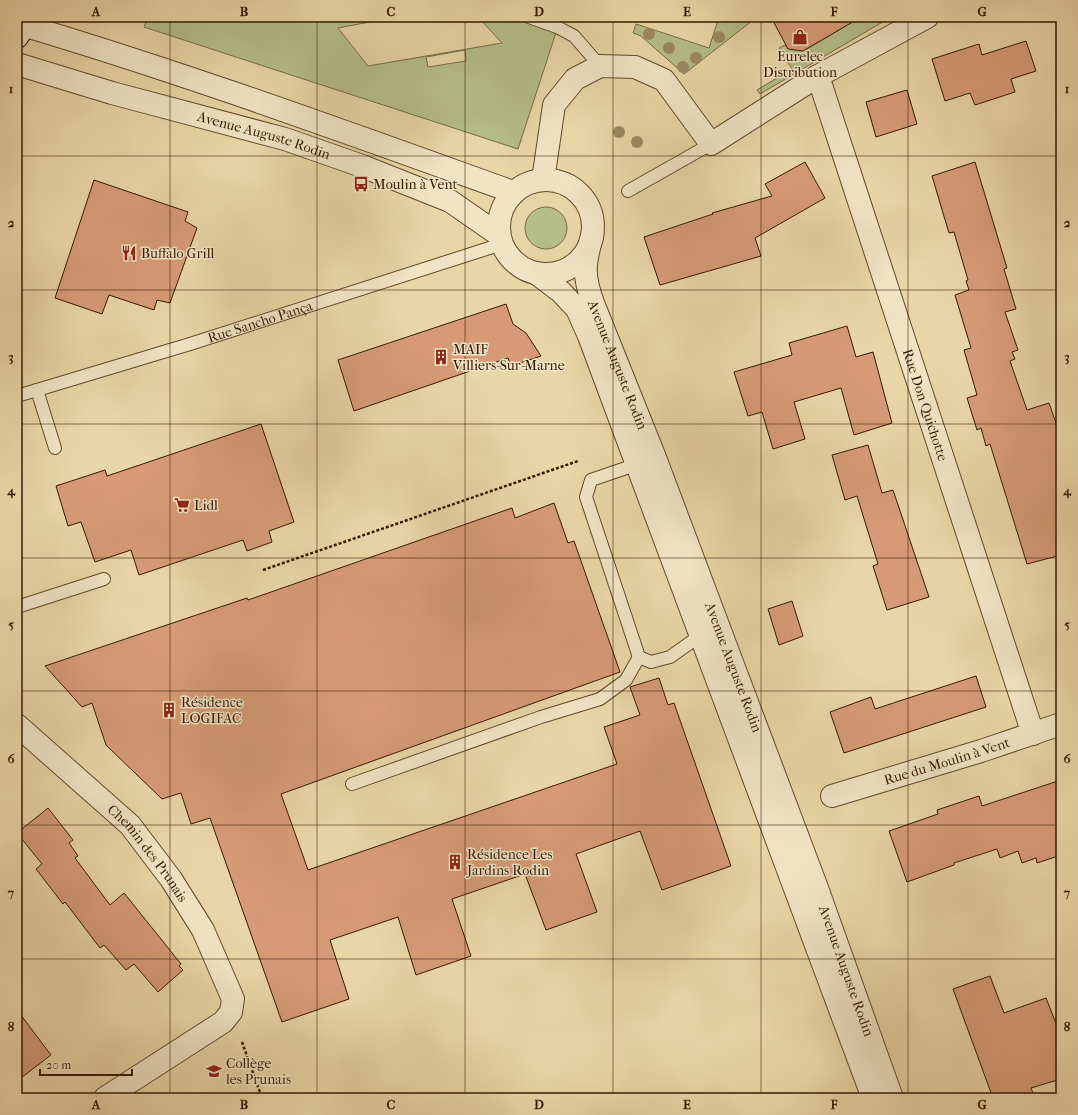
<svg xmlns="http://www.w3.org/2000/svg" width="1078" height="1115" font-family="'IM FELL French Canon',serif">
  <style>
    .green { fill: #b5be88; stroke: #756b46; fill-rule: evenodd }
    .building { fill: #d69b76; stroke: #351803 }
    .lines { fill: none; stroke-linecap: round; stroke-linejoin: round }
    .lane-casing { stroke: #62482c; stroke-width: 14 }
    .street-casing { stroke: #62482c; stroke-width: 24 }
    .secondary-casing { stroke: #351803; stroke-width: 24 }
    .path { stroke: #351803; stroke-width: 2.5; stroke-dasharray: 3 2; stroke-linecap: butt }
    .lane { stroke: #f1e4c5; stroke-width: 12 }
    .street { stroke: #f1e4c5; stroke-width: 22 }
    .secondary { stroke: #f1e4c5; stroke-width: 22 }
    .tree { fill: #9b8962 }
    .grid { fill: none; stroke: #351803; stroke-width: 1; stroke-opacity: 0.55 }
    .labels { text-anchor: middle; stroke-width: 3; stroke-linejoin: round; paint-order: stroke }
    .poi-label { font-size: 14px; fill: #351803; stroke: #f1e4c5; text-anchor: start }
    .street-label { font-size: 14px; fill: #351803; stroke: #f1e4c5 }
    .neatline { fill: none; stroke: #351803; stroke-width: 1.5 }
    .grid-label { font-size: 13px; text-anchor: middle; font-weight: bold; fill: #351803 }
  </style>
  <rect width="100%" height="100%" fill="#e9d6a6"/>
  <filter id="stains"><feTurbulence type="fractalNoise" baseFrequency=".005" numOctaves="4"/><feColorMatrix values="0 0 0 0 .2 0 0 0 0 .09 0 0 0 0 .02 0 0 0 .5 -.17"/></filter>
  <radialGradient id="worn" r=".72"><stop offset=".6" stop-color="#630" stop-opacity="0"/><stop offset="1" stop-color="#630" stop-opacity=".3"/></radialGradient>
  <!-- green -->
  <g class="green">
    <path d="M148,17H396L338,28L368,66L502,43L478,17H561L518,149L144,27ZM465,50L466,61L428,67L426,57Z"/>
    <polygon points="719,17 757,17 684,74 641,36 633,33 636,24 709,48"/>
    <polygon points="861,17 891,17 760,94 757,90 792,69 779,48 785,45 795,50 803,49 805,50"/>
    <circle cx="546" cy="228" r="21"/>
  </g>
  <!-- building -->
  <g class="building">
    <polygon points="771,17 861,17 803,51 788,49"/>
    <polygon points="1026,41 1036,71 1011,79 1015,92 975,105 970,93 945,101 932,59 979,44 982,55"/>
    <polygon points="907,90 917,124 876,137 866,102"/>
    <polygon points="805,162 825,198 755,238 761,256 660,285 644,237 713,214 712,213 772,196 765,184"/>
    <polygon points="975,162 1007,268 1004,269 1016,309 1005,312 1018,350 1012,352 1015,359 1010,361 1027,410 1049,403 1056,423 1061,422 1061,555 1027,564 990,444 986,446 981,428 977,430 967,398 977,395 964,350 971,348 955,295 969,290 966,281 968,280 954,232 949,233 932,176"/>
    <polygon points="94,180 188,212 185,221 197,228 170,303 157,300 154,310 109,295 102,314 55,298"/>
    <polygon points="506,304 513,324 526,333 541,356 511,366 508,358 354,411 338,360"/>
    <polygon points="847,326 856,357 873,352 892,423 854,435 841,388 794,402 805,439 773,449 762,412 748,416 734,372 792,355 789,343"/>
    <polygon points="261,424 294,522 269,531 272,542 247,551 243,540 139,575 131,550 95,562 81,522 68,526 56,486 105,470 107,476"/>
    <polygon points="868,445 882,493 893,490 929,597 887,610 873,566 878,564 857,496 845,500 832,455"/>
    <polygon points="554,503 568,543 574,541 620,672 281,794 308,870 617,764 604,727 640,715 630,687 659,678 668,705 674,703 731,866 662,890 640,831 576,854 597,912 546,930 525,874 452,899 471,956 416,975 398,917 330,940 349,999 282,1022 210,818 191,824 181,793 162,799 106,745 92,703 82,707 45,666 247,598 248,600 512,508 515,518"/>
    <polygon points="792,601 803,636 779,645 768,609"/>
    <polygon points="976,676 986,707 844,753 830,712 871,697 875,709"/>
    <polygon points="1061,780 1061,855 1037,863 1036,858 1022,863 1018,851 1000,858 997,849 954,863 954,865 907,882 889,831 938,814 937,810 979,796 982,806"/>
    <polygon points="48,808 73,840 69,843 78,856 75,858 110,905 124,893 181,964 179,966 183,970 158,992 134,964 126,970 104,945 100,948 65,902 63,904 36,869 42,864 17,833"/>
    <polygon points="990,976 1004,1013 1046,998 1061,1036 1061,1079 1031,1088 1035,1098 993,1098 990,1090 953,989"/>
    <polygon points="17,1010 51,1055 17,1081"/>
  </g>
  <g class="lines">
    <defs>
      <g id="lane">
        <polyline points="529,17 557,27 574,36 600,66"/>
        <polyline points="628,191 711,144"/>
        <polyline points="37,390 55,448"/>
        <path id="s1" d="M17,396L190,344L502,244"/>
        <polyline points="638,464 591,480 586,497 639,657 651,662 670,657 701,635"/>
        <polyline points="17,607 104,579"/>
        <polyline points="352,784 541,717 600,699 626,680 639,657"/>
      </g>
      <g id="street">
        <path d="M26,26C190,75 351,134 513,192"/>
        <path id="s2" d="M17,64L112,93L285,139L362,166L450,201L499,235"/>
        <path id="s3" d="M818,76L1033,734"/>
        <polyline points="543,180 554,105 575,79 600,66 635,67 664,80 711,144 818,76 927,17"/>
        <circle cx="546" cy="227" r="47"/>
        <path id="s4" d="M592,236C584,265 583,275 593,303L654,455L817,888L892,1098"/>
        <polyline points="536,273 561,292 577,309 589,336 873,1098"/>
        <path id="s5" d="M17,725L130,825L171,879L203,930L233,999L231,1012L223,1022L105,1098"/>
        <path id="s6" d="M832,796L981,751L1061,724"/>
      </g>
      <polyline id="secondary" points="17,37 31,17"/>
    </defs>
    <!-- lane casing -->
    <use href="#lane" class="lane-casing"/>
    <!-- street casing -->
    <use href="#street" class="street-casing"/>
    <!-- secondary casing -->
    <use href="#secondary" class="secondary-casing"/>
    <!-- path -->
    <g class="path">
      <polyline points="263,570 578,461"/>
      <polyline points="242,1042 262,1098"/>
    </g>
    <!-- lane -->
    <use href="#lane" class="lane"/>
    <!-- street -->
    <use href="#street" class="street"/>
    <!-- secondary -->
    <use href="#secondary" class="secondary"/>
  </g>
  <!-- trees -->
  <g class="tree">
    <circle cx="649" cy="34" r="6"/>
    <circle cx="719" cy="37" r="6"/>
    <circle cx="669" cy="48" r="6"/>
    <circle cx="696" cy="58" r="6"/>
    <circle cx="683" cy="67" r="6"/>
    <circle cx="619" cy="132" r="6"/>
    <circle cx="637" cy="142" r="6"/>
  </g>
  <!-- grid -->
  <path class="grid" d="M170,17V1098M317,17V1098M465,17V1098M613,17V1098M761,17V1098M908,17V1098M17,156H1061M17,290H1061M17,424H1061M17,558H1061M17,691H1061M17,825H1061M17,959H1061"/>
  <!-- icons -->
  <defs>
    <symbol id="shop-bare" viewBox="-9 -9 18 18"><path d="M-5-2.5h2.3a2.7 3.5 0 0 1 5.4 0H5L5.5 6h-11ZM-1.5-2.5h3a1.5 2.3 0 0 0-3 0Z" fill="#8f2418" stroke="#f1e4c5" stroke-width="2.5" paint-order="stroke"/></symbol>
    <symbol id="bus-bare" viewBox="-9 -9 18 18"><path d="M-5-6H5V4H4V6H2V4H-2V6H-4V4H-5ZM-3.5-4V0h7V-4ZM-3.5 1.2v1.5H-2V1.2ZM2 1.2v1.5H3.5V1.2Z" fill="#8f2418" stroke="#f1e4c5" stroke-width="2.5" paint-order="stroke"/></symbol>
    <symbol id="restaurant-bare" viewBox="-9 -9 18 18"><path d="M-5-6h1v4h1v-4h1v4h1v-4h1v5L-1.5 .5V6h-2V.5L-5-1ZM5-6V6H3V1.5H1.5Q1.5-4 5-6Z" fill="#8f2418" stroke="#f1e4c5" stroke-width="2.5" paint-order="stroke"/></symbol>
    <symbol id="building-bare" viewBox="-9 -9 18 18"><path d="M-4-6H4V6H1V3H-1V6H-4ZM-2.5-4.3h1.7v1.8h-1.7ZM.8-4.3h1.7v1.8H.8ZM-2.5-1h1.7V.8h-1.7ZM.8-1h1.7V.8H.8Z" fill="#8f2418" stroke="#f1e4c5" stroke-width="2.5" paint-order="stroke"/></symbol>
    <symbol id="supermarket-bare" viewBox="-9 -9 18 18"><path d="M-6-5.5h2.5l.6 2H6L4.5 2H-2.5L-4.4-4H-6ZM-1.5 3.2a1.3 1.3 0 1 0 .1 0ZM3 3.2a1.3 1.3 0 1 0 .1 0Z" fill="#8f2418" stroke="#f1e4c5" stroke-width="2.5" paint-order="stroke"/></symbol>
    <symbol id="school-bare" viewBox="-9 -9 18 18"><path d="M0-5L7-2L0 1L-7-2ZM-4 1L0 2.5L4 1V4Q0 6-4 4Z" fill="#8f2418" stroke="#f1e4c5" stroke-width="2.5" paint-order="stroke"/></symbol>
  </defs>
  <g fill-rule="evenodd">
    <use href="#shop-bare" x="789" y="26" width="22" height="22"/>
    <use href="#bus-bare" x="350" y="173" width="22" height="22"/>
    <use href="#restaurant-bare" x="118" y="242" width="22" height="22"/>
    <use href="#building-bare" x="430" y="346" width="22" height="22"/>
    <use href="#supermarket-bare" x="171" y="494" width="22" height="22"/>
    <use href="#building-bare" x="158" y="699" width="22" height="22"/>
    <use href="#building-bare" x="444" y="851" width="22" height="22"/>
    <use href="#school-bare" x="203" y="1060" width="22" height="22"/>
  </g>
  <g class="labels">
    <!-- poi labels -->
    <g class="poi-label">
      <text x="800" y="61" text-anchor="middle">Eurelec<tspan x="800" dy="16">Distribution</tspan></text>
      <text x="373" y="189">Moulin à Vent</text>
      <text x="141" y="258">Buffalo Grill</text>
      <text x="453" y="354">MAIF<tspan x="453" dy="16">Villiers-Sur-Marne</tspan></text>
      <text x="194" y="510">Lidl</text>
      <text x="181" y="707">Résidence<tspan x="181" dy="16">LOGIFAC</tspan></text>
      <text x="467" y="859">Résidence Les<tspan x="467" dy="16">Jardins Rodin</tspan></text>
      <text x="226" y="1068">Collège<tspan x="226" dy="16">les Prunais</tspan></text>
    </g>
    <!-- street labels -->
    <g class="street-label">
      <text dy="5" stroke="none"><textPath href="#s2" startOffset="257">Avenue Auguste Rodin</textPath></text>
      <text dy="5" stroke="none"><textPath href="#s1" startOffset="254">Rue Sancho Pança</textPath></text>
      <text dy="5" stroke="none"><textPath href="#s4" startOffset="135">Avenue Auguste Rodin</textPath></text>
      <text dy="5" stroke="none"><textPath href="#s3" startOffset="346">Rue Don Quichotte</textPath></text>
      <text dy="5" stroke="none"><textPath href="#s4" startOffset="459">Avenue Auguste Rodin</textPath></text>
      <text dy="5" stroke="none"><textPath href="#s6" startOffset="120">Rue du Moulin à Vent</textPath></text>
      <text dy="5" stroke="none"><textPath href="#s5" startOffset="184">Chemin des Prunais</textPath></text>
      <text dy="5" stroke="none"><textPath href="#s4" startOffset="783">Avenue Auguste Rodin</textPath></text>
    </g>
  </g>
  <!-- margin -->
  <rect width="1078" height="1115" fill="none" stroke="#e9d6a6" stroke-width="44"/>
  <!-- scale -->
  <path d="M40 1069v6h92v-6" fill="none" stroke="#351803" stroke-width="2"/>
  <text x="46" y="1069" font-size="12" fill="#351803" stroke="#f1e4c5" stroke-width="3" paint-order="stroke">20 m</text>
  <rect x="22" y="22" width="1034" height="1071" class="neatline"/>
  <g class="grid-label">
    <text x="96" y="16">A</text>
    <text x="244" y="16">B</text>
    <text x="391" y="16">C</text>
    <text x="539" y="16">D</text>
    <text x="687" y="16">E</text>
    <text x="834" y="16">F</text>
    <text x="982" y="16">G</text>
    <text x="11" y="93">1</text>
    <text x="1067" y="93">1</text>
    <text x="11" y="227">2</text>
    <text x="1067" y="227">2</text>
    <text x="11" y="361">3</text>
    <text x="1067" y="361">3</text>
    <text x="11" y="495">4</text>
    <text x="1067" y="495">4</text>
    <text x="11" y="629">5</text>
    <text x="1067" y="629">5</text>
    <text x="11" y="763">6</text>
    <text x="1067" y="763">6</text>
    <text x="11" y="897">7</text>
    <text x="1067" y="897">7</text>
    <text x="11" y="1031">8</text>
    <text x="1067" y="1031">8</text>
    <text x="96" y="1109">A</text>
    <text x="244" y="1109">B</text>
    <text x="391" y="1109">C</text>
    <text x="539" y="1109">D</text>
    <text x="687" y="1109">E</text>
    <text x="834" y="1109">F</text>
    <text x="982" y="1109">G</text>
  </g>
  <rect width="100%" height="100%" filter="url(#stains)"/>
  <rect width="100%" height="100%" fill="url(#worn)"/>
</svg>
